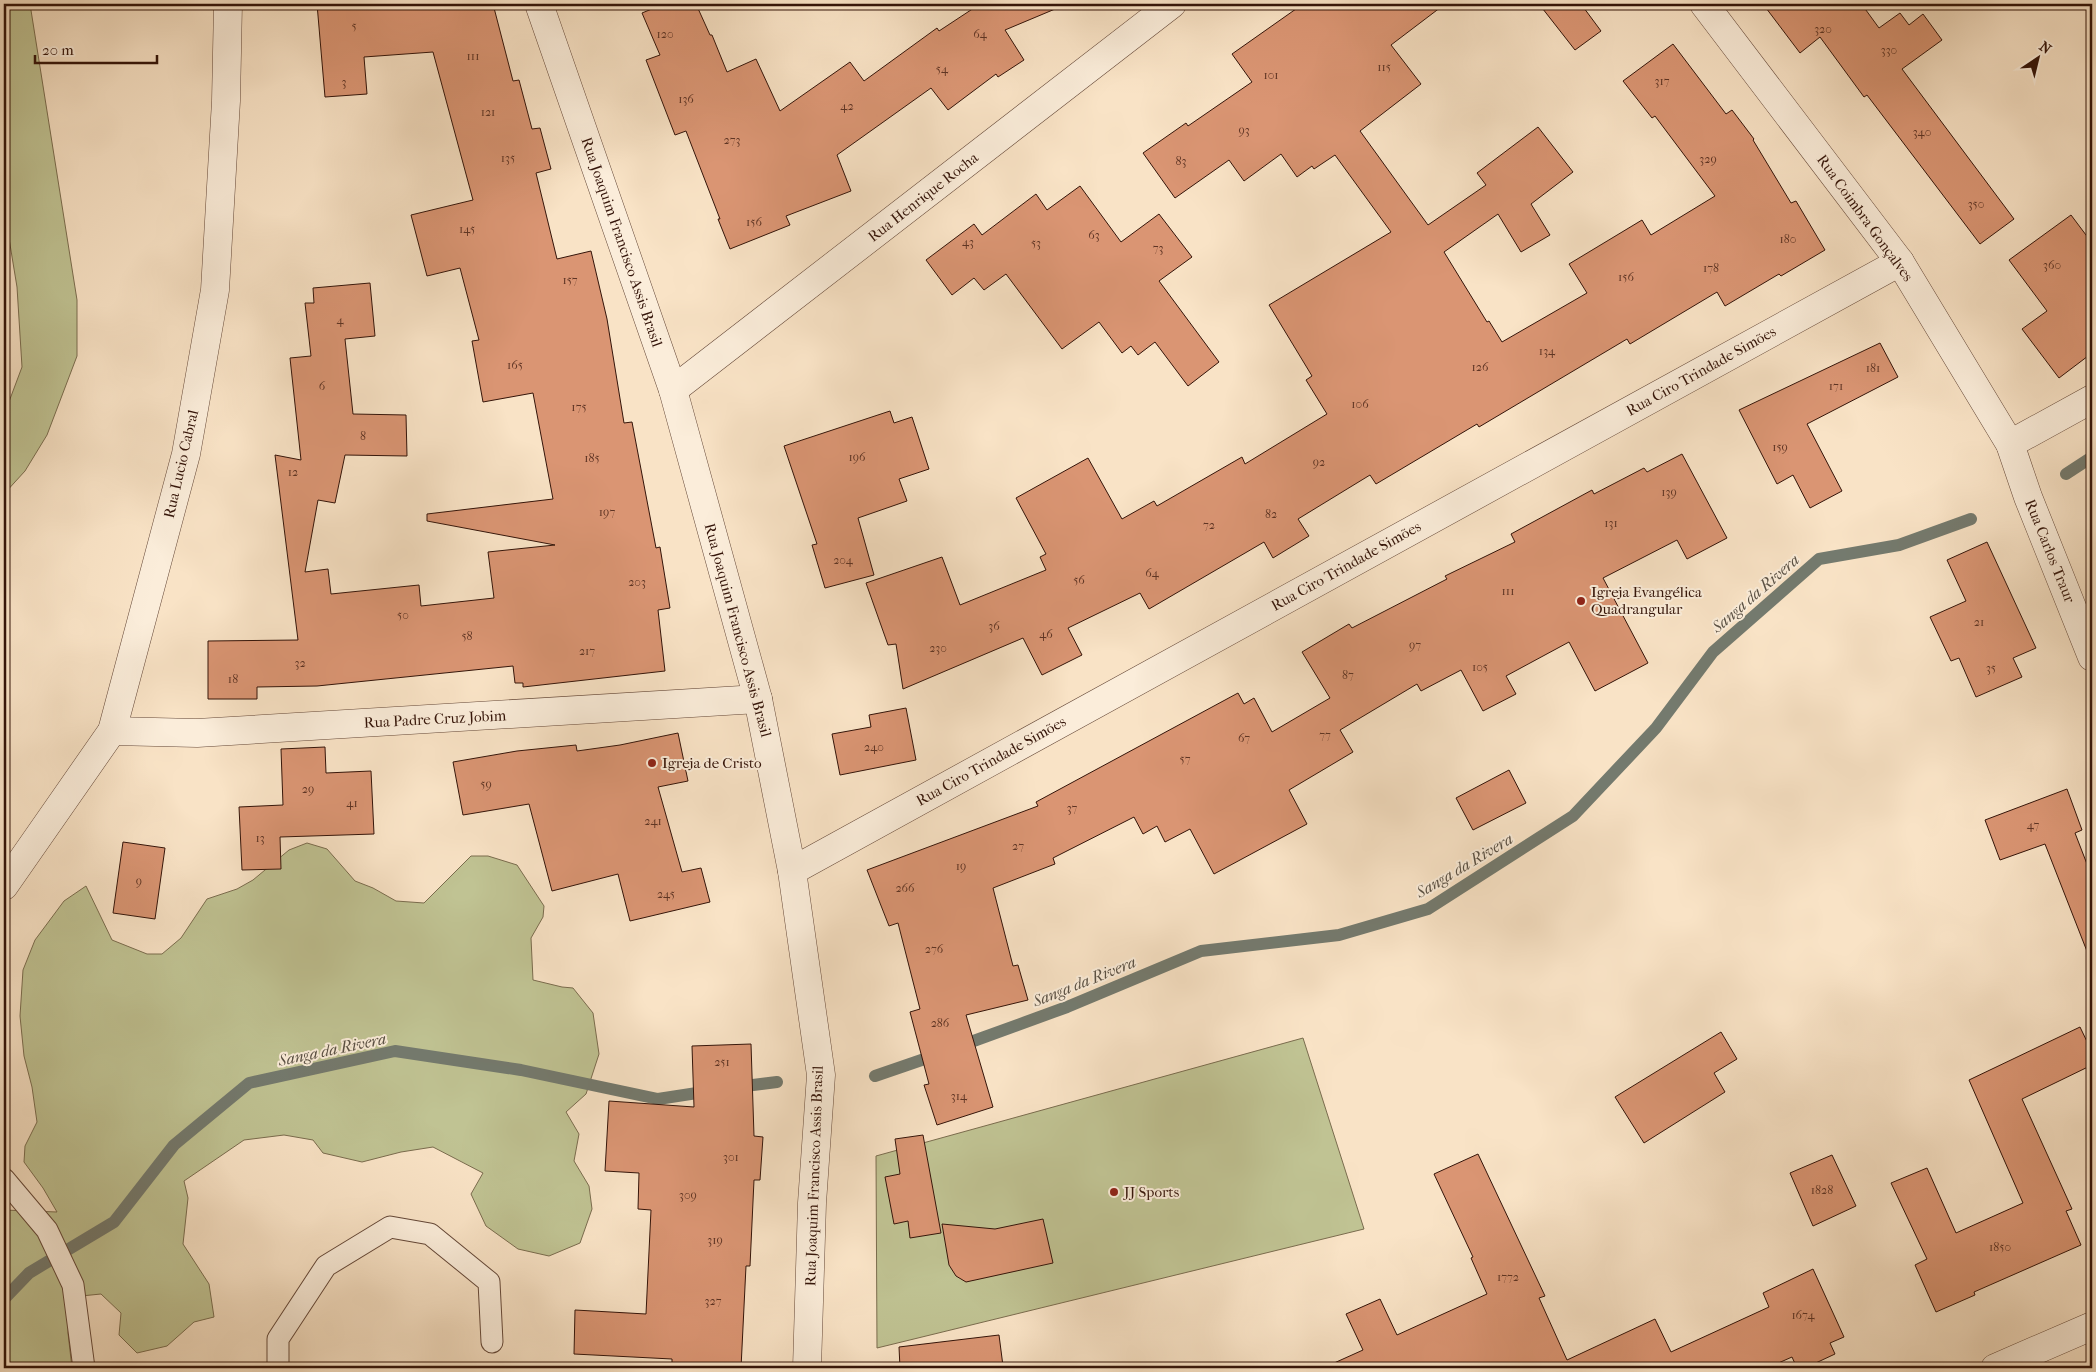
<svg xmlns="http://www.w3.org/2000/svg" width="2096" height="1372" font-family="'IM FELL French Canon',serif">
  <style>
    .green { fill: #c0c393; stroke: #7a6c4e }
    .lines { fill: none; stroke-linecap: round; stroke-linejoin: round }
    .stream { stroke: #747a6e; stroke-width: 12 }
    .building { fill: #da9573; stroke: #341409 }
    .service-casing { stroke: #654838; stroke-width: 23 }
    .minor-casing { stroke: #654838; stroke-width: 29 }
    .tertiary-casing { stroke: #654838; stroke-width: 29 }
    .service { stroke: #fbedda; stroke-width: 21 }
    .minor { stroke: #fbedda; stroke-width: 28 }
    .tertiary { stroke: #fbedda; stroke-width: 28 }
    .poi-dot { fill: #8f2418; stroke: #fbedda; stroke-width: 2 }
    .labels { text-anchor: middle; stroke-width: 4; stroke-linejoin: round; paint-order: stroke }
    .number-label { font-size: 12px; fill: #5e3424 }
    .street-label { font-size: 15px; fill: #341409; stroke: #fbedda }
    .poi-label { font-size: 15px; fill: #341409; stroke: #fbedda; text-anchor: start }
    .water-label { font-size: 16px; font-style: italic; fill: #595044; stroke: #fbedda }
  </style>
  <rect width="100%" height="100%" fill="#f9e3c6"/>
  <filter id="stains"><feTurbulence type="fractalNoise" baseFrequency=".004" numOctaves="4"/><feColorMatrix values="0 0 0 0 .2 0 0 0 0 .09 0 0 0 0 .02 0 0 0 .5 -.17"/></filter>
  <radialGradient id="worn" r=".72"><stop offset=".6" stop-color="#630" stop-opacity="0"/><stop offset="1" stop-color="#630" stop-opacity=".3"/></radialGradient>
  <!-- green -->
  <g class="green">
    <polygon points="4,4 30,4 77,300 77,356 47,435 25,471 4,494 4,415 22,367 17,287 4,208"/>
    <polygon points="307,843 327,849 355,881 373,888 396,901 424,903 471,856 488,856 517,865 544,906 543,917 531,938 533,980 562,987 573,988 593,1013 599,1054 586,1094 566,1112 579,1134 574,1161 589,1186 592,1209 580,1243 549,1256 518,1249 486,1226 471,1194 483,1173 433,1147 401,1152 362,1162 323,1153 313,1140 284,1135 244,1140 184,1181 188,1198 183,1244 209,1284 214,1317 194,1322 167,1346 137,1353 119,1335 121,1313 101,1294 71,1297 68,1333 72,1368 4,1368 4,1210 57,1212 43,1188 24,1162 25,1146 37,1122 32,1087 24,1056 20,1016 23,970 35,940 64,901 86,886 112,940 147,954 162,954 181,938 207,899 237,889 253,880 289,850"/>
    <polygon points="1303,1038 1364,1229 877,1348 876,1156"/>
  </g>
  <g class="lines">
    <!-- stream -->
    <g class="stream">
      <polyline points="2066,474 2092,457"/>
      <polyline points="957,1047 1067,1007 1201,951 1339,935 1428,909 1573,816 1656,728 1713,652 1819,559 1899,545 1971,519"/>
      <polyline points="875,1076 939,1054"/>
      <polyline points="737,1087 777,1082"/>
      <polyline points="4,1299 29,1273 114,1222 174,1145 249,1083 395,1051 521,1070 658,1099 710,1091"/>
    </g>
  </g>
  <!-- building -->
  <g class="building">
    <polygon points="317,4 493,4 513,81 519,80 532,129 540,128 551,169 536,173 557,259 591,251 607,319 624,423 632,422 656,548 660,547 670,608 658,610 665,671 523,687 523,683 515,683 513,666 317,686 257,687 257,699 208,699 208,641 298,640 275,455 301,460 290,358 311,356 305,303 314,303 313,288 370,283 375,336 345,339 353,414 406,415 407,456 345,455 335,503 318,500 305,572 328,569 331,594 419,585 421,606 494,598 488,552 555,545 427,521 427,514 553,499 533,393 483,402 472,341 479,340 460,268 427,276 411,215 473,200 433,52 364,57 367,94 325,97"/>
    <polygon points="664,4 696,4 710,35 712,35 727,72 756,59 780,111 850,62 864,81 937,28 939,31 980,4 1067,4 1005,30 1024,60 998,77 996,74 948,110 931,88 837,155 851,191 786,216 790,225 730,249 718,219 720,219 686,131 675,135 646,60 660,55 642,13"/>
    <polygon points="1303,4 1445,4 1391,45 1421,84 1360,131 1428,225 1486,185 1477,173 1538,127 1573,172 1531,204 1550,235 1521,252 1498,214 1444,252 1487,322 1489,321 1502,342 1587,293 1569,264 1642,220 1651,235 1715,196 1655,116 1652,118 1623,81 1673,44 1726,114 1732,110 1754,139 1753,140 1791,203 1796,201 1825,250 1781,276 1779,274 1725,306 1717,292 1630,344 1627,339 1479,427 1477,424 1376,484 1370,475 1298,519 1309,536 1273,558 1264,542 1149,609 1140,593 1068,628 1082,655 1042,675 1023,638 903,689 896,644 888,645 866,583 942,557 960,605 1046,570 1040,557 1046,554 1016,498 1088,458 1122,519 1154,501 1157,506 1242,457 1245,464 1327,414 1306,380 1312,376 1269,305 1391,232 1335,155 1314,169 1312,166 1297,177 1281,154 1244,181 1229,160 1175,198 1143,153 1186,123 1188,126 1252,82 1232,54"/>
    <polygon points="1539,4 1581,4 1601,31 1575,50"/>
    <polygon points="1763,4 1865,4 1863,6 1879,28 1900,13 1909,25 1923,14 1942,40 1902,69 2014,219 1980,244 1867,95 1864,97 1820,37 1800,53"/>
    <polygon points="1080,186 1121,242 1159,214 1192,257 1159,281 1219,362 1188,386 1155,342 1138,355 1131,346 1122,353 1099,322 1062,349 1006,274 984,290 974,278 952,295 926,260 974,224 982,235 1036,194 1047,210"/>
    <polygon points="2071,215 2092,243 2092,353 2059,378 2022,329 2047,311 2009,260"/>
    <polygon points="1880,343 1898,377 1807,424 1842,491 1810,508 1793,475 1777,484 1739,410"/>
    <polygon points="890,411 894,423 912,417 929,469 899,479 907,501 858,518 874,575 825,588 812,545 817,544 784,446"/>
    <polygon points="1682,454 1727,538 1687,559 1677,540 1603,578 1648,663 1595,691 1569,642 1506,676 1516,694 1483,711 1461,670 1421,691 1417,684 1340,730 1353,752 1289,790 1307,824 1214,874 1190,829 1165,842 1157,826 1143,834 1134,817 1053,858 1055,864 993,888 1013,966 1018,965 1028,1000 966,1015 993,1107 937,1125 924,1085 929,1084 910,1012 920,1009 898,923 889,926 867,870 1038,806 1036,802 1238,693 1244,704 1254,698 1272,732 1330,698 1302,652 1349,624 1352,628 1447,579 1445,576 1515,542 1511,534 1592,490 1594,494 1644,468 1647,472"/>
    <polygon points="1987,542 2036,648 2013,658 2022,677 1976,697 1959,658 1951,661 1930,617 1966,601 1947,560"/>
    <polygon points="906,708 916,760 840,775 832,734 871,727 869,715"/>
    <polygon points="678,733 688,781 658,787 682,872 701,868 710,902 630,921 618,874 552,891 529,804 463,815 453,762 517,751 576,745 577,751 620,745"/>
    <polygon points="325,747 326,773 371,771 374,834 280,837 281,869 242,870 239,807 283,805 281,749"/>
    <polygon points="1509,770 1526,803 1473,830 1456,798"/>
    <polygon points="2067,789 2082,830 2075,833 2092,877 2092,959 2090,959 2045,844 2000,860 1985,820"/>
    <polygon points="123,842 165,848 155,919 113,913"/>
    <polygon points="2080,1027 2092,1052 2092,1065 2022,1099 2072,1209 2066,1211 2081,1245 1974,1292 1975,1295 1936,1312 1915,1265 1927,1259 1891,1183 1927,1168 1956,1233 2023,1203 1969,1080"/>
    <polygon points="1721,1032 1737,1059 1714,1073 1725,1092 1644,1143 1615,1097"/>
    <polygon points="751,1044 754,1136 763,1137 760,1180 754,1180 750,1266 746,1266 741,1368 672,1368 672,1359 574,1354 575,1310 646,1314 651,1210 638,1209 639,1173 605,1171 609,1101 694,1107 692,1046"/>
    <polygon points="923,1135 941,1233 910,1238 908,1221 894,1224 885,1177 900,1174 895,1139"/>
    <polygon points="1478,1154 1545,1296 1539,1298 1567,1360 1655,1319 1671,1352 1769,1307 1763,1293 1813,1269 1844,1337 1830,1343 1835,1354 1805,1368 1797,1368 1792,1357 1767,1368 1323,1368 1363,1350 1346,1314 1380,1299 1397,1335 1487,1294 1471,1258 1473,1257 1434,1174"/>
    <polygon points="1832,1155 1856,1206 1813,1226 1790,1173"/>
    <polygon points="1043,1219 1053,1263 966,1282 956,1276 949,1265 942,1224 995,1229"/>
    <polygon points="999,1335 1003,1366 977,1368 900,1368 899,1347"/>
  </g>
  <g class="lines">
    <defs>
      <g id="service">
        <polyline points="4,1179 47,1230 73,1285 84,1368"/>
        <polyline points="278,1368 278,1339 326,1266 390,1227 430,1234 489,1282 492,1342"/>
      </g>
      <g id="minor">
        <polyline points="1704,4 1900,262 2010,444 2028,497 2092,657"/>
        <polyline points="2010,444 2092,399"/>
        <polyline points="112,731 197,733 758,699"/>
        <polyline points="792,871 1900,262"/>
        <polyline points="1995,1368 2092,1326"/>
      </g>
      <g id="tertiary">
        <polyline points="539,4 673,390 758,699 792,871 821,1075 812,1203 807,1368"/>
        <polyline points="673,390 1172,4"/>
        <polyline points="4,886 112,731 186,454 215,290 226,101 228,4"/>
      </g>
    </defs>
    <!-- service casing -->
    <use href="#service" class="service-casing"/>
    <!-- minor casing -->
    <use href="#minor" class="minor-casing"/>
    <!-- tertiary casing -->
    <use href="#tertiary" class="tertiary-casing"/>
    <!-- service -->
    <use href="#service" class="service"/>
    <!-- minor -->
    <use href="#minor" class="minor"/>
    <!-- tertiary -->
    <use href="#tertiary" class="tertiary"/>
  </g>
  <!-- markers -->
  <g class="poi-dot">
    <circle cx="1581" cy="601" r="5"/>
    <circle cx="652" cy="763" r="5"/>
    <circle cx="1114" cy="1192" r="5"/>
  </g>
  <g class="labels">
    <!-- number labels -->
    <g class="number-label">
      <text x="354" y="30">5</text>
      <text x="1823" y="33">320</text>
      <text x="665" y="38">120</text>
      <text x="980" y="38">64</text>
      <text x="1889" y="54">330</text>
      <text x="473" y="60">111</text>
      <text x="1384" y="71">115</text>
      <text x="942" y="73">54</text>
      <text x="1271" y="79">101</text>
      <text x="1662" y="85">317</text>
      <text x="344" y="86">3</text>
      <text x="686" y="103">136</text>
      <text x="847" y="110">42</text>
      <text x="488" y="116">121</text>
      <text x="1244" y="134">93</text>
      <text x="1922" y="136">340</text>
      <text x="732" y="144">273</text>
      <text x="508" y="162">135</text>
      <text x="1708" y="163">329</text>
      <text x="1181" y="165">83</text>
      <text x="1976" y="208">350</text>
      <text x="754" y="226">156</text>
      <text x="467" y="233">145</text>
      <text x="1094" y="239">63</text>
      <text x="1788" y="243">180</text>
      <text x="968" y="246">43</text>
      <text x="1036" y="247">53</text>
      <text x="1158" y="252">73</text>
      <text x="2052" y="269">360</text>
      <text x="1711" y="272">178</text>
      <text x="1626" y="281">156</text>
      <text x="570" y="284">157</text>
      <text x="340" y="324">4</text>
      <text x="1547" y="355">134</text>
      <text x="515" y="369">165</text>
      <text x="1480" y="371">126</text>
      <text x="1873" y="372">181</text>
      <text x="322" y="390">6</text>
      <text x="1836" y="390">171</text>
      <text x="1360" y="408">106</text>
      <text x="579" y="411">175</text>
      <text x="363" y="440">8</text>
      <text x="1780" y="451">159</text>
      <text x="857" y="461">196</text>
      <text x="592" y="462">185</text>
      <text x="1319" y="466">92</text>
      <text x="293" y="476">12</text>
      <text x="1669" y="496">139</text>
      <text x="607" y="516">197</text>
      <text x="1271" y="518">82</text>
      <text x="1611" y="527">131</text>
      <text x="1209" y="529">72</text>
      <text x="843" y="564">204</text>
      <text x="1152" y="577">64</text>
      <text x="1079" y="584">56</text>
      <text x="637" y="586">203</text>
      <text x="1508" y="595">111</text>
      <text x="403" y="619">50</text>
      <text x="1979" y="626">21</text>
      <text x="994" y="630">36</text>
      <text x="1046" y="638">46</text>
      <text x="467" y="640">58</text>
      <text x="1415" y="649">97</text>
      <text x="938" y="652">230</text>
      <text x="587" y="655">217</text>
      <text x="300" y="667">32</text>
      <text x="1480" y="671">105</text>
      <text x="1991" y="672">35</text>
      <text x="1348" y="679">87</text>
      <text x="233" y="683">18</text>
      <text x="1325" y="739">77</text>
      <text x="1244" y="742">67</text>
      <text x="874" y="751">240</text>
      <text x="1185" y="763">57</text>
      <text x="486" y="788">59</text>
      <text x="308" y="793">29</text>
      <text x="352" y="807">41</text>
      <text x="1072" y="812">37</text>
      <text x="653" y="825">241</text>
      <text x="2033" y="829">47</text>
      <text x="260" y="842">13</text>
      <text x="1018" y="850">27</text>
      <text x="961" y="870">19</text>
      <text x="139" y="885">9</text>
      <text x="905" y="892">266</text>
      <text x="666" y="898">245</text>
      <text x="934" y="953">276</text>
      <text x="940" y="1027">286</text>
      <text x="722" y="1066">251</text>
      <text x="959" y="1100">314</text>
      <text x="731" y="1161">301</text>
      <text x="1822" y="1194">1828</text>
      <text x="688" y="1199">309</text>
      <text x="715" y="1244">319</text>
      <text x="2000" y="1251">1850</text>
      <text x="1508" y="1281">1772</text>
      <text x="713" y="1305">327</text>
      <text x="1803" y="1319">1674</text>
    </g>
    <!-- street labels -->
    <g class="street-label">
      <text transform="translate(923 197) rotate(-38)" y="5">Rua Henrique Rocha</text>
      <text transform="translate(1865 218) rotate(54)" y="5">Rua Coimbra Gonçalves</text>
      <text transform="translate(622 242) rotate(71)" y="5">Rua Joaquim Francisco Assis Brasil</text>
      <text transform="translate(1701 371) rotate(-29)" y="5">Rua Ciro Trindade Simões</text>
      <text transform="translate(181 464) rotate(-77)" y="5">Rua Lucio Cabral</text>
      <text transform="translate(2050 551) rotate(68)" y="5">Rua Carlos Traur</text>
      <text transform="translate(1346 566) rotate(-29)" y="5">Rua Ciro Trindade Simões</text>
      <text transform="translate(738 630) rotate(75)" y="5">Rua Joaquim Francisco Assis Brasil</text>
      <text transform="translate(435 719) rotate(-3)" y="5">Rua Padre Cruz Jobim</text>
      <text transform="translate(991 761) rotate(-29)" y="5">Rua Ciro Trindade Simões</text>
      <text transform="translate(814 1176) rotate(-88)" y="5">Rua Joaquim Francisco Assis Brasil</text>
    </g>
    <!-- poi labels -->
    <g class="poi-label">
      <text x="1591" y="597">Igreja Evangélica<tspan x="1591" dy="17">Quadrangular</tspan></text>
      <text x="662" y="768">Igreja de Cristo</text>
      <text x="1124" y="1197">JJ Sports</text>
    </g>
    <!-- water labels -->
    <g class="water-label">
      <text transform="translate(1755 593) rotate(-41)" y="6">Sanga da Rivera</text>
      <text transform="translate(1464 865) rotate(-31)" y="6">Sanga da Rivera</text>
      <text transform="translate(1084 981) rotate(-22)" y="6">Sanga da Rivera</text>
      <text transform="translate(332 1049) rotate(-12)" y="6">Sanga da Rivera</text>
    </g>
  </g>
  <!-- margin -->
  <rect width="2096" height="1372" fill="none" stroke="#f9e3c6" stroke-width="20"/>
  <rect x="5" y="5" width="2086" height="1362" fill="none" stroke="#341409" stroke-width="2.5"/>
  <rect x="10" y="10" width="2076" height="1352" fill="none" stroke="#341409"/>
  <!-- north arrow -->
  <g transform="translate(2038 58) rotate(35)" stroke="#fbedda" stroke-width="4" paint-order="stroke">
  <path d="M0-4L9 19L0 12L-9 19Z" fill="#341409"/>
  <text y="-8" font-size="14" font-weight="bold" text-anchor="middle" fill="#341409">N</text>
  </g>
  <!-- scale -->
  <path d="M35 55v8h122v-8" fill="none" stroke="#341409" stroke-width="2.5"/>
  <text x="42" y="55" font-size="15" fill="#341409" stroke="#fbedda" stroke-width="4" paint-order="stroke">20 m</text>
  <rect width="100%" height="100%" filter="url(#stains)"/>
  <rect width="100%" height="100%" fill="url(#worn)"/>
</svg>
